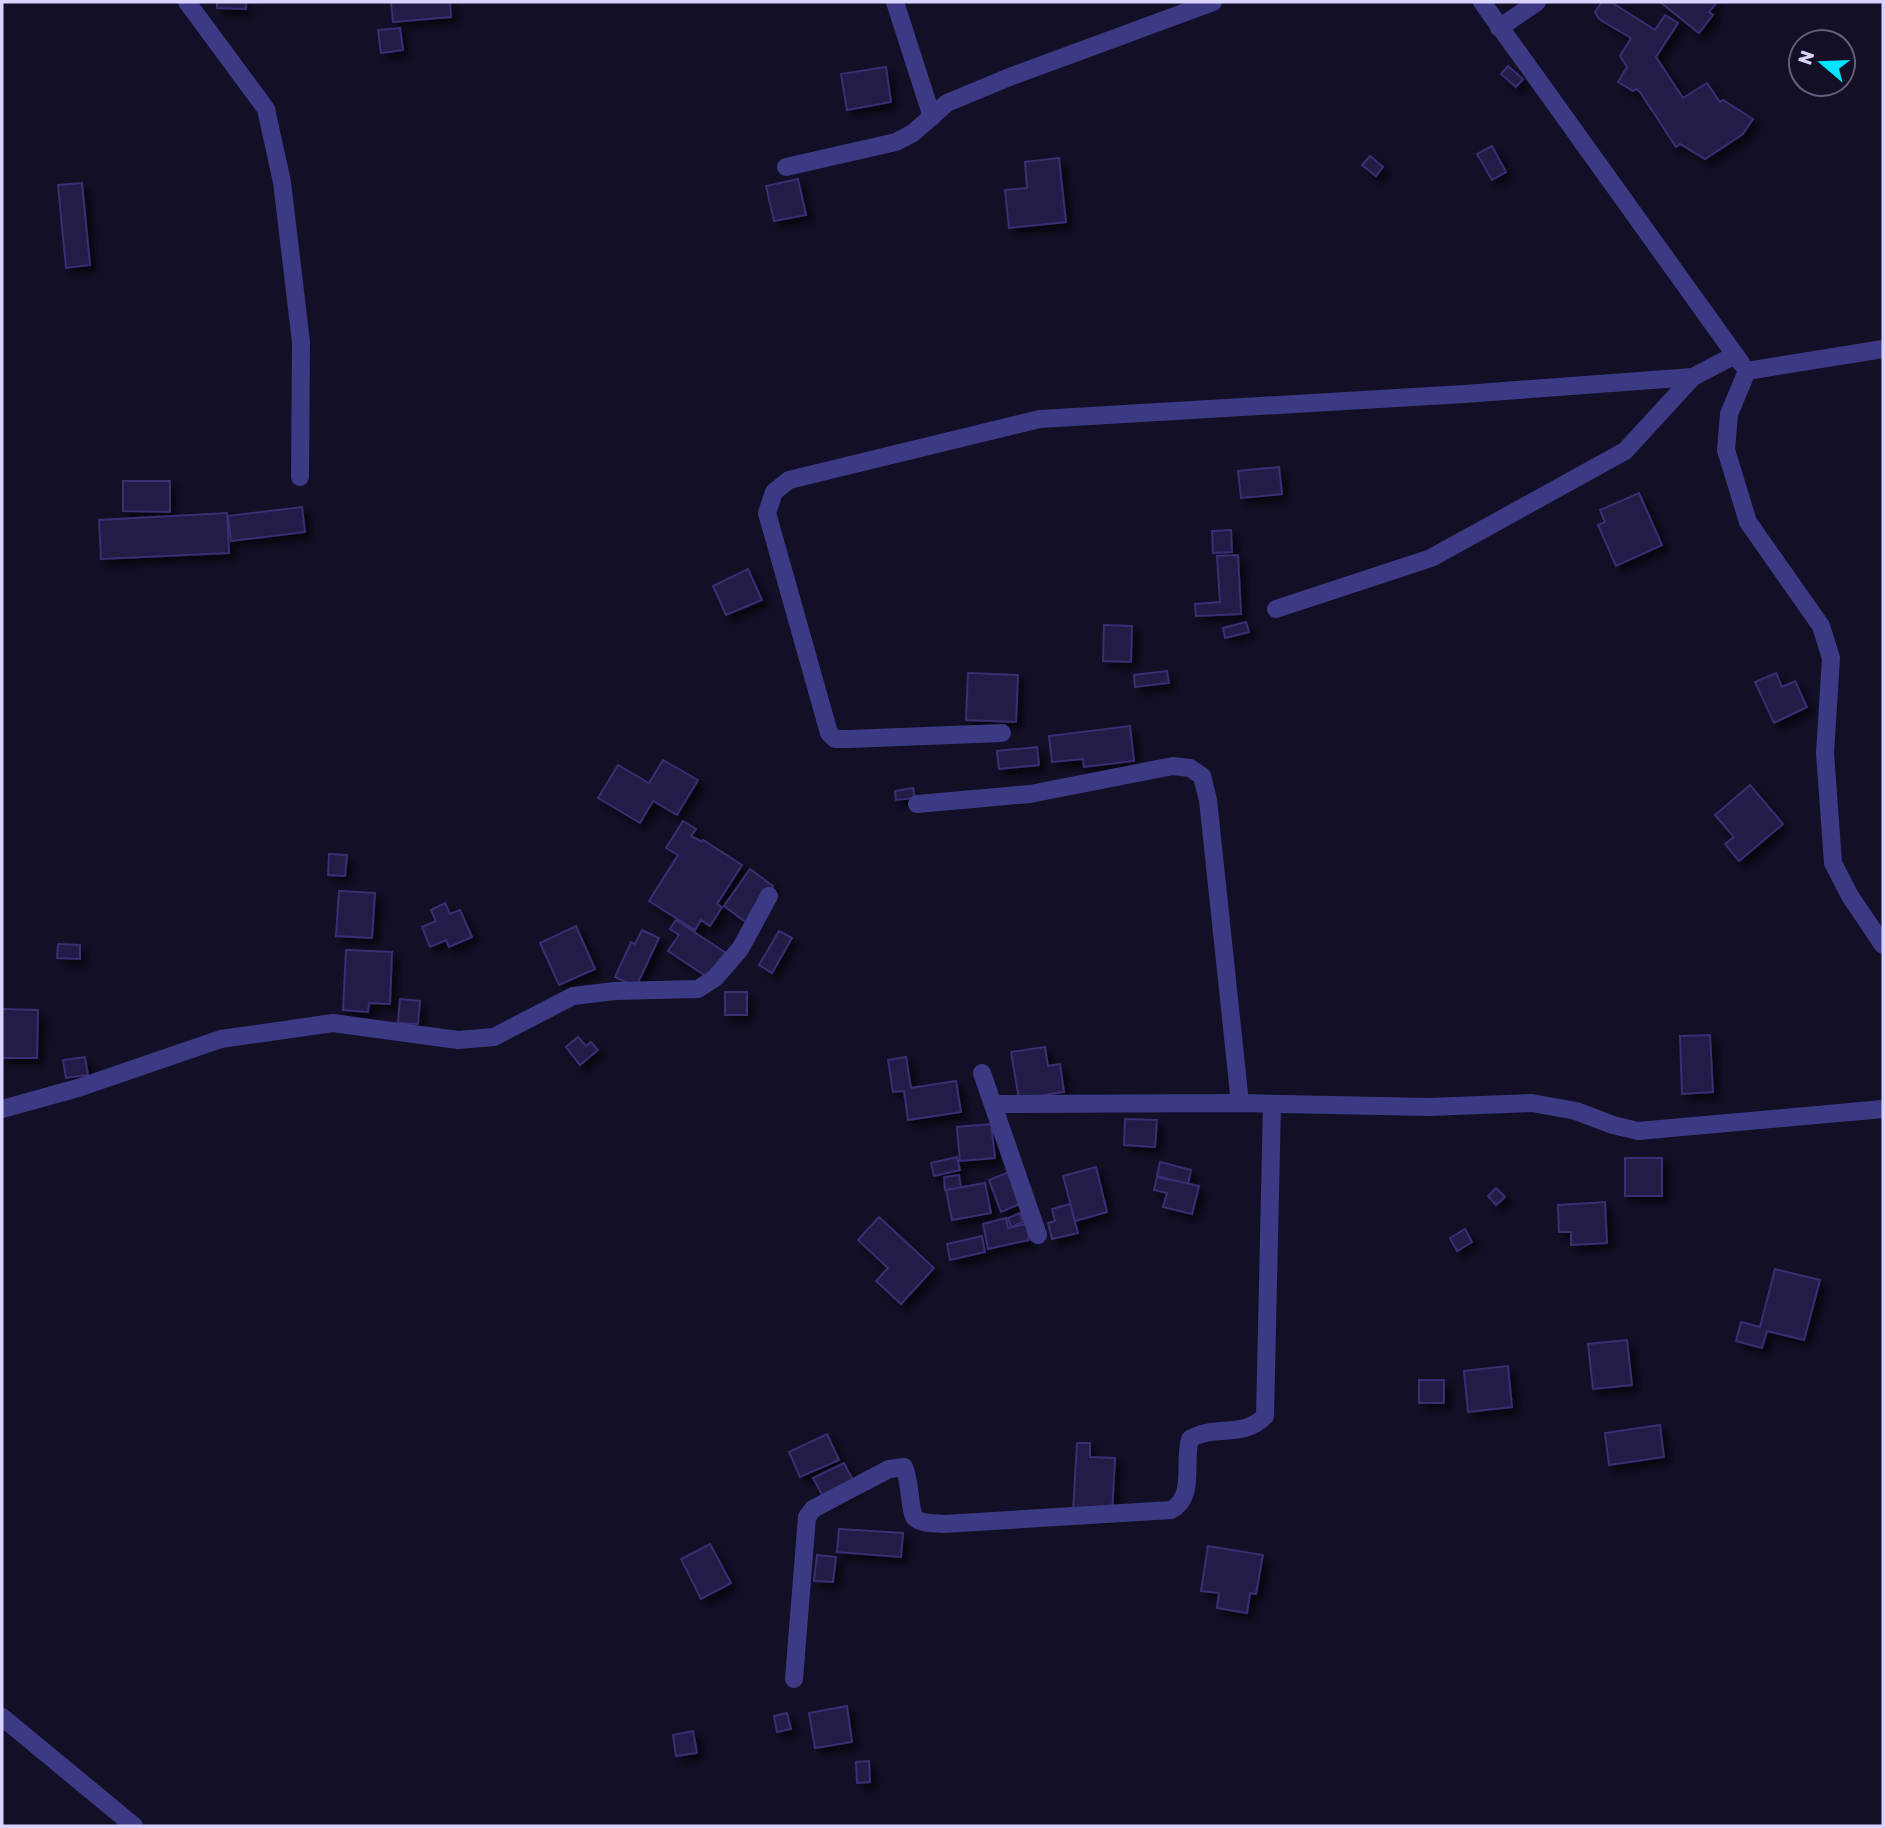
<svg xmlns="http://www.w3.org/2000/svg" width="1885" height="1828" font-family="Rubik,sans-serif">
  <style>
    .building { fill: #241b47; stroke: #3b2d73; stroke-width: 2; filter: url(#shadow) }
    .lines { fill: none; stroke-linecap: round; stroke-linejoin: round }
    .minor { stroke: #3d3a85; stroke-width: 18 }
  </style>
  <defs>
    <filter id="shadow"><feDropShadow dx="6" dy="6" stdDeviation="3.5" flood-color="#0009"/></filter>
  </defs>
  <rect width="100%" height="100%" fill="#130f26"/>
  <!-- building -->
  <g class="building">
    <polygon points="217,2 246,2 246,9 217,8"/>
    <polygon points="391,2 450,2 451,17 393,22"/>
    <polygon points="1602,2 1611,2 1655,30 1665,15 1678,23 1656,57 1683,98 1707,83 1720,102 1723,100 1753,119 1743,134 1705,159 1680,144 1676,147 1640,92 1636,89 1633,91 1618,82 1627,67 1620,56 1631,38 1599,19 1595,12"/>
    <polygon points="1660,2 1717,2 1709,12 1713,15 1699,33"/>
    <polygon points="400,28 403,50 381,53 378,30"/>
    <polygon points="1508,66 1523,79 1516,87 1501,74"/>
    <polygon points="886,67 891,102 847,110 841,74"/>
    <polygon points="1492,146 1506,172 1492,180 1477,154"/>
    <polygon points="1370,156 1383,167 1376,176 1362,165"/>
    <polygon points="1059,158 1066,222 1009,228 1005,190 1027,188 1025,162"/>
    <polygon points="798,179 806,215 774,221 766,186"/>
    <polygon points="82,183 90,265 66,268 58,185"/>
    <polygon points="1279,467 1282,494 1241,498 1238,471"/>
    <polygon points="123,481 170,481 170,512 123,511"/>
    <polygon points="1639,493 1662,545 1616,566 1598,525 1605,522 1600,510"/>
    <polygon points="302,507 305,532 231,541 228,516"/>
    <polygon points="227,513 229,553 101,559 99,520"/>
    <polygon points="1231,530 1232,552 1213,553 1212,531"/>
    <polygon points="1238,555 1241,614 1196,616 1195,604 1220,602 1217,556"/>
    <polygon points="748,569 762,600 726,615 713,586"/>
    <polygon points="1246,622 1249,632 1225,638 1223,628"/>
    <polygon points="1104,625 1132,626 1131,662 1103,661"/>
    <polygon points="1167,671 1169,683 1135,687 1134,675"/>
    <polygon points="968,673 1018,675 1016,722 966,720"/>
    <polygon points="1776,673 1782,687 1795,681 1807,707 1774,723 1755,682"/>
    <polygon points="1130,726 1134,761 1084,767 1083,759 1052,762 1049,736"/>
    <polygon points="1037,747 1039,765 999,769 997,751"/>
    <polygon points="663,760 698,780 677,815 653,801 640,823 598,798 618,765 649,783"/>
    <polygon points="1750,785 1783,824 1739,861 1725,844 1734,837 1715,815"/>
    <polygon points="913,788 915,798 896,800 895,791"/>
    <polygon points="683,821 696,829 691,836 702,842 703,840 742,865 717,904 722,907 710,926 701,920 695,930 649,901 678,855 666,848"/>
    <polygon points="329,854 347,855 345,876 328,875"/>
    <polygon points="750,869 773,886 747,923 724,906"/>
    <polygon points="339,891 375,893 372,938 336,936"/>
    <polygon points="445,903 450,914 460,910 472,937 449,947 446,940 430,947 422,927 436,921 431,910"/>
    <polygon points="676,920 726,953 709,978 668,951 679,935 670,929"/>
    <polygon points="576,926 595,969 559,985 540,943"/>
    <polygon points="642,930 659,938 636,987 615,977 631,942 635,944"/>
    <polygon points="779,931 792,938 772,973 759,965"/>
    <polygon points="58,944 80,945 80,959 57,958"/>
    <polygon points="346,950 392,952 390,1004 369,1003 368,1012 343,1010"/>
    <rect x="725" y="992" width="22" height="23"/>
    <polygon points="400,999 420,1001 418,1024 398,1023"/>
    <polygon points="2,1009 38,1010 37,1058 2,1058"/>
    <polygon points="1710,1035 1713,1092 1682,1094 1680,1036"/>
    <polygon points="578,1037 586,1046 591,1042 598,1050 580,1065 566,1047"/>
    <polygon points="1045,1047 1048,1066 1060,1064 1064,1092 1019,1099 1011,1052"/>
    <polygon points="85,1057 88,1075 66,1078 63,1060"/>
    <polygon points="906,1057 911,1088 956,1081 961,1112 908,1120 904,1091 893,1092 888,1060"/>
    <polygon points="1125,1119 1157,1120 1155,1147 1124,1145"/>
    <polygon points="991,1124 995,1158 960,1161 957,1127"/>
    <polygon points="957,1157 960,1170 934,1176 931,1163"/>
    <rect x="1625" y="1158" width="37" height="38"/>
    <polygon points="1160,1162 1191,1170 1188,1184 1157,1176"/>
    <polygon points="1096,1167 1107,1212 1075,1221 1063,1176"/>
    <polygon points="1009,1172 1022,1203 1001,1212 989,1180"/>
    <polygon points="959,1175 961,1188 945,1190 944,1177"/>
    <polygon points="1157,1177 1199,1186 1192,1214 1163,1207 1167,1193 1154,1190"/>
    <polygon points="985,1183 991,1213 952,1220 946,1190"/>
    <polygon points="1496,1188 1505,1197 1496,1205 1488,1196"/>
    <polygon points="1605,1202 1607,1243 1571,1245 1571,1232 1559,1232 1558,1205"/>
    <polygon points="1070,1204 1078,1233 1052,1239 1048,1223 1055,1221 1052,1209"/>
    <polygon points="1020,1213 1023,1222 1011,1227 1008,1218"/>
    <polygon points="879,1217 934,1268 901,1304 876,1281 888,1268 858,1240"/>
    <polygon points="1006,1218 1008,1228 1026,1224 1029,1240 988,1249 983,1224"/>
    <polygon points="1465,1229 1472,1242 1457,1251 1450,1238"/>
    <polygon points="982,1236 985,1252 950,1260 947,1244"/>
    <polygon points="1775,1269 1820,1280 1804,1340 1767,1331 1762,1348 1736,1341 1741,1322 1760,1327"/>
    <polygon points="1627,1340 1632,1385 1593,1389 1588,1344"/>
    <polygon points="1508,1366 1512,1407 1468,1412 1464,1371"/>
    <rect x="1419" y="1380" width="25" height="23"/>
    <polygon points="1660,1425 1664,1457 1609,1465 1605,1433"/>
    <polygon points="827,1434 839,1460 800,1477 789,1452"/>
    <polygon points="1077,1443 1090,1443 1090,1457 1115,1458 1112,1514 1073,1512"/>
    <polygon points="844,1463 856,1486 826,1502 813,1478"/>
    <polygon points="839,1529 903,1533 901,1557 837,1552"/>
    <polygon points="710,1544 731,1583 701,1599 681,1559"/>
    <polygon points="1208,1546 1263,1555 1256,1594 1250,1593 1247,1613 1217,1608 1219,1593 1201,1591"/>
    <polygon points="817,1555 836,1557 833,1582 814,1581"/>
    <polygon points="847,1706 852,1742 815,1748 809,1713"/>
    <polygon points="787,1713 791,1729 777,1732 774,1716"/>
    <polygon points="693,1731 697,1753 676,1756 673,1735"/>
    <polygon points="869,1761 870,1782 857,1783 856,1762"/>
  </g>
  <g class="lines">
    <!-- minor -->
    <g class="minor">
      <polyline points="187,2 266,109 282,182 301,342 300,477"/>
      <polyline points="895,2 932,117"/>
      <polyline points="1482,2 1741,363"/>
      <polyline points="1499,28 1537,2"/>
      <polyline points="786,167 896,142 913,133 947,103 1007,78 1213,2"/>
      <polyline points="1883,349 1747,371 1729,414 1726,450 1748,522 1821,626 1831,658 1825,753 1833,863 1850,896 1883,945"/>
      <polyline points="1276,609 1431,558 1625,451 1693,377 1735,355"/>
      <polyline points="1002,733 849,739 835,739 829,733 767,513 774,492 789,480 1040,419 1464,394 1693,377"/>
      <polyline points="917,804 1030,794 1173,766 1190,768 1202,776 1208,800 1240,1103"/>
      <polyline points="982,1073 1038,1235"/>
      <polyline points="993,1104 1240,1103 1429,1107 1532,1103 1576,1111 1613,1125 1638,1131 1883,1109"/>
      <polyline points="2,1109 78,1088 221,1039 333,1023 458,1040 494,1037 573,996 615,991 698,989 715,978 740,949 769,896"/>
      <path d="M794,1679L807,1517L813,1509L889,1469L904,1467C910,1479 910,1514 915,1518C922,1524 935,1523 944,1524L1171,1510C1196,1497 1183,1462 1190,1439C1215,1424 1243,1439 1265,1416L1272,1104"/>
      <polyline points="2,1717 134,1826"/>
    </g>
  </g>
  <!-- border -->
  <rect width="1885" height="1828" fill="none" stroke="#d9d4ff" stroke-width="7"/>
  <!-- north arrow -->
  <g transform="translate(1822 63) rotate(289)"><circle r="33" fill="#130f26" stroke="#625e7d" stroke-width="2"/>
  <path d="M0-5L12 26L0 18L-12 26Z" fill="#00e5ff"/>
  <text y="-10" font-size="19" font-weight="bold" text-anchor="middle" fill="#d9d4ff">N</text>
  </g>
</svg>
